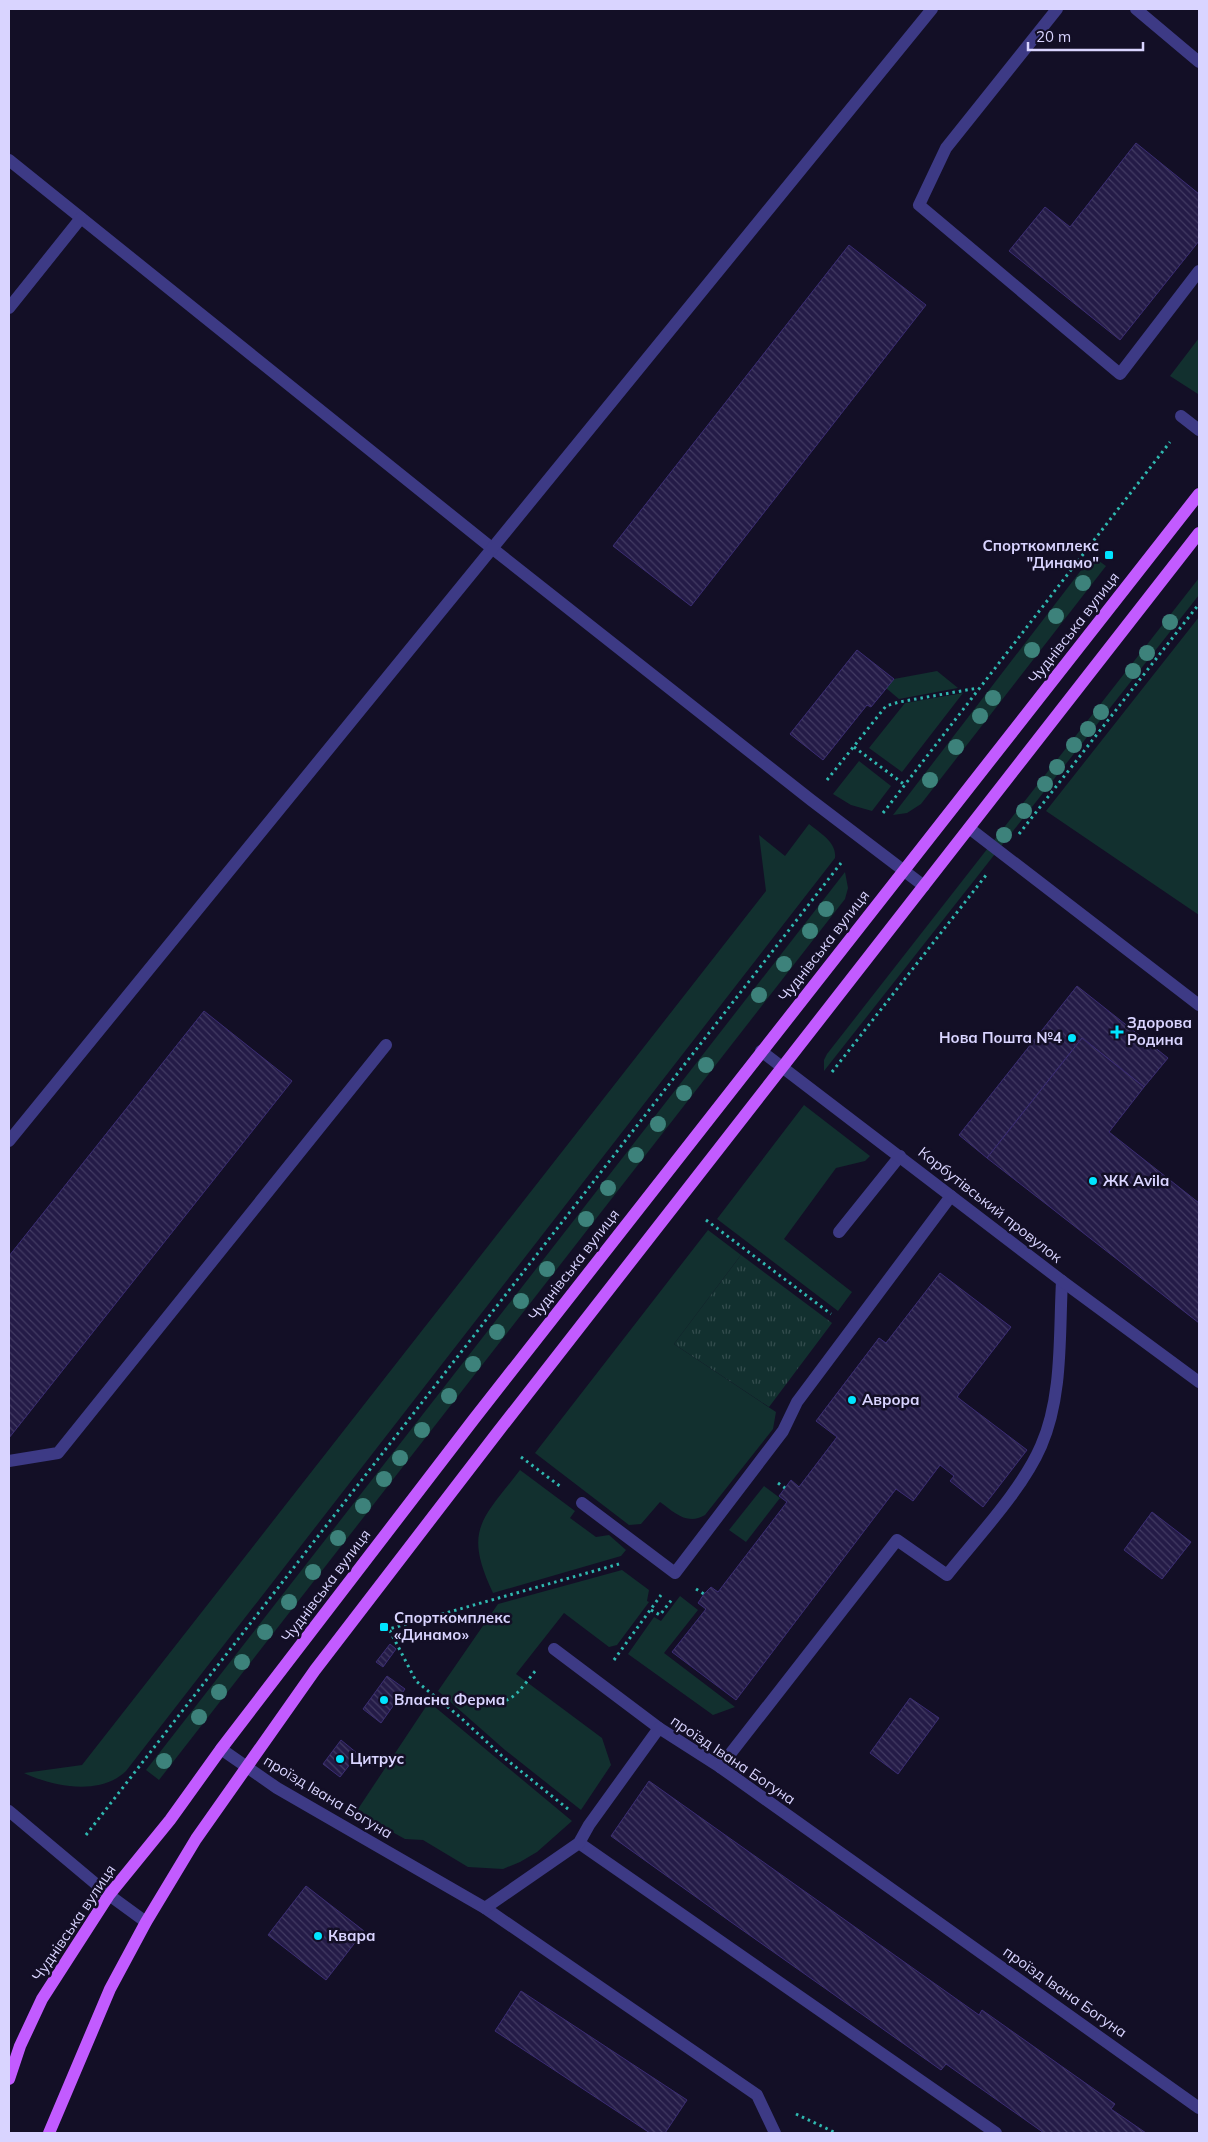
<svg xmlns="http://www.w3.org/2000/svg" width="1208" height="2142" font-family="Mulish,sans-serif">
  <style>
    .grass { fill: #12302f }
    .park { fill: url(#park-tufts) }
    .building { fill: url(#building-back-hatch); stroke: #3b2d73 }
    .lines { fill: none; stroke-linecap: round; stroke-linejoin: round }
    .path { stroke: #2fb8b0; stroke-width: 3; stroke-dasharray: 2.5 4; stroke-linecap: butt }
    .service { stroke: #3d3a85; stroke-width: 12 }
    .minor { stroke: #3d3a85; stroke-width: 12 }
    .tertiary { stroke: #3d3a85; stroke-width: 12 }
    .primary { stroke: #c25bff; stroke-width: 12 }
    .tree { fill: #3d827b }
    .poi-dot { fill: #00e5ff; stroke: #130f26; stroke-width: 2 }
    .labels { text-anchor: middle; stroke-width: 5; stroke-linejoin: round; paint-order: stroke }
    .poi-label { font-size: 15px; font-weight: bold; fill: #d9d4ff; stroke: #130f26; text-anchor: start }
    .street-label { font-size: 15px; fill: #d9d4ff; stroke: #130f26 }
  </style>
  <defs>
    <pattern id="park-tufts" width="24" height="20" patternUnits="userSpaceOnUse" patternTransform="scale(1.25)"><rect width="24" height="20" fill="#12302f"/><path d="M3 7l-1-3M5 7V3M7 7l1-3M15 17l-1-3M17 17v-4M19 17l1-3" fill="none" stroke="#344d4e"/></pattern>
    <pattern id="building-back-hatch" width="6" height="6" patternUnits="userSpaceOnUse" patternTransform="scale(1.25)"><rect width="6" height="6" fill="#241b47"/><path d="M-1 5l2 2M0 0l6 6M5-1l2 2" fill="none" stroke="#433b63"/></pattern>
  </defs>
  <rect width="100%" height="100%" fill="#130f26"/>
  <!-- grass -->
  <g class="grass">
    <polygon points="1199,338 1199,392 1198,394 1170,376"/>
    <polygon points="1092,556 1106,566 921,804 907,813 893,815"/>
    <polygon points="1199,578 1199,595 824,1071 824,1060 827,1054"/>
    <polygon points="1199,617 1199,915 1046,811"/>
    <polygon points="937,671 958,688 899,699 886,688 894,679"/>
    <polygon points="963,693 902,772 869,748 905,703"/>
    <polygon points="859,761 891,786 872,811 851,805 833,794"/>
    <path d="M809,824C820,833 837,842 835,858L126,1771C100,1796 54,1787 24,1773L82,1765L766,891L759,835L785,856Z"/>
    <polygon points="845,872 848,888 845,899 159,1780 146,1770"/>
    <polygon points="804,1105 870,1156 865,1161 836,1168 784,1239 852,1292 838,1311 717,1219"/>
    <path d="M708,1230L741,1255L674,1344L776,1412L773,1429L705,1515C687,1526 674,1512 660,1502L641,1524L629,1525L535,1453Z"/>
    <path d="M520,1470L575,1511L570,1518L596,1537L609,1535L626,1550L621,1556L493,1593C463,1529 482,1520 520,1470Z"/>
    <polygon points="764,1486 780,1498 746,1542 729,1530"/>
    <polygon points="622,1570 649,1590 647,1601 649,1602 617,1645 609,1647 564,1613 516,1674 602,1738 611,1765 581,1810 505,1750 438,1691 498,1604"/>
    <polygon points="680,1596 698,1610 664,1653 735,1707 713,1715 628,1654 654,1617 661,1621"/>
    <polygon points="429,1702 572,1821 537,1852 520,1862 503,1869 468,1867 423,1840 405,1839 356,1812"/>
  </g>
  <!-- park -->
  <polygon class="park" points="741,1255 832,1323 769,1407 674,1344"/>
  <!-- building -->
  <g class="building">
    <polygon points="1136,143 1199,194 1199,241 1120,340 1009,251 1045,207 1070,227"/>
    <polygon points="849,245 926,305 691,606 613,546"/>
    <polygon points="857,650 894,679 871,707 867,705 823,760 790,734"/>
    <polygon points="1077,986 1168,1058 1144,1087 1082,1038 987,1158 959,1135"/>
    <polygon points="204,1011 292,1081 9,1438 9,1256"/>
    <polygon points="1082,1038 1144,1087 1109,1132 1199,1203 1199,1323 987,1158"/>
    <polygon points="940,1273 1011,1327 957,1397 1027,1450 983,1507 950,1481 954,1476 940,1465 913,1501 896,1489 736,1700 672,1652 706,1609 698,1603 704,1594 711,1587 718,1592 787,1502 779,1496 791,1480 799,1487 837,1437 816,1421 879,1338 886,1343"/>
    <polygon points="1152,1512 1191,1542 1162,1579 1124,1550"/>
    <polygon points="390,1644 396,1649 383,1667 376,1662"/>
    <polygon points="387,1676 405,1689 381,1723 363,1709"/>
    <polygon points="910,1698 939,1718 898,1774 870,1753"/>
    <polygon points="341,1740 358,1754 340,1777 323,1764"/>
    <polygon points="649,1781 979,2015 982,2010 1115,2104 1111,2109 1146,2133 1044,2133 946,2064 941,2070 731,1922 611,1836"/>
    <polygon points="306,1886 364,1931 326,1980 268,1935"/>
    <polygon points="521,1991 687,2100 665,2133 650,2133 495,2031"/>
  </g>
  <g class="lines">
    <!-- path -->
    <g class="path">
      <polyline points="854,747 905,785"/>
      <polyline points="827,780 886,706 899,702 978,688"/>
      <polyline points="883,813 1170,442"/>
      <polyline points="1019,834 1199,604"/>
      <polyline points="832,1072 987,874"/>
      <polyline points="706,1220 831,1314"/>
      <polyline points="521,1457 561,1487"/>
      <polyline points="778,1483 785,1488"/>
      <polyline points="696,1589 704,1594"/>
      <polyline points="651,1610 660,1615 673,1598"/>
      <polyline points="614,1660 661,1595"/>
      <path d="M436,1697C461,1704 496,1713 517,1693C524,1686 530,1677 537,1669"/>
      <polyline points="568,1809 502,1756 460,1717 416,1681 389,1629 619,1564"/>
      <polyline points="86,1835 841,863"/>
      <polyline points="796,2114 836,2133"/>
    </g>
    <!-- service -->
    <g class="service">
      <polyline points="1057,9 946,148 919,205 1120,374 1199,271"/>
      <polyline points="1136,9 1199,62"/>
      <polyline points="9,160 493,549 811,800 924,886"/>
      <polyline points="9,308 81,218"/>
      <polyline points="1181,416 1199,430"/>
      <polyline points="969,828 1199,1005"/>
      <polyline points="9,1141 932,9"/>
      <polyline points="839,1232 900,1156"/>
      <polyline points="9,1461 58,1453 386,1045"/>
      <polyline points="582,1503 675,1573 783,1431 797,1402 951,1196"/>
      <polyline points="554,1649 659,1728"/>
      <path d="M720,1767L897,1540L947,1575C977,1537 1022,1490 1041,1446C1063,1396 1059,1335 1062,1281"/>
      <polyline points="579,1843 996,2133"/>
      <polyline points="485,1908 757,2095 775,2133"/>
    </g>
    <!-- minor -->
    <g class="minor">
      <polyline points="761,1051 1062,1281 1199,1382"/>
      <polyline points="221,1749 277,1788 485,1908 579,1843 589,1825 659,1728 720,1767 1199,2108"/>
    </g>
    <!-- tertiary -->
    <polyline class="tertiary" points="9,1811 109,1895 146,1922"/>
    <!-- primary -->
    <g class="primary">
      <polyline points="9,2079 20,2046 42,1999 109,1895 170,1820 221,1749 474,1419 1199,494"/>
      <polyline points="49,2133 110,1989 146,1922 196,1839 315,1670 497,1433 1199,533"/>
    </g>
  </g>
  <!-- trees -->
  <g class="tree">
    <circle cx="1083" cy="583" r="8"/>
    <circle cx="1056" cy="616" r="8"/>
    <circle cx="1170" cy="622" r="8"/>
    <circle cx="1032" cy="650" r="8"/>
    <circle cx="1147" cy="653" r="8"/>
    <circle cx="1133" cy="671" r="8"/>
    <circle cx="993" cy="698" r="8"/>
    <circle cx="1101" cy="712" r="8"/>
    <circle cx="980" cy="716" r="8"/>
    <circle cx="1088" cy="729" r="8"/>
    <circle cx="1074" cy="745" r="8"/>
    <circle cx="956" cy="747" r="8"/>
    <circle cx="1057" cy="767" r="8"/>
    <circle cx="930" cy="780" r="8"/>
    <circle cx="1045" cy="784" r="8"/>
    <circle cx="1024" cy="811" r="8"/>
    <circle cx="1004" cy="835" r="8"/>
    <circle cx="826" cy="909" r="8"/>
    <circle cx="810" cy="931" r="8"/>
    <circle cx="784" cy="964" r="8"/>
    <circle cx="759" cy="995" r="8"/>
    <circle cx="706" cy="1065" r="8"/>
    <circle cx="684" cy="1093" r="8"/>
    <circle cx="658" cy="1124" r="8"/>
    <circle cx="636" cy="1155" r="8"/>
    <circle cx="608" cy="1188" r="8"/>
    <circle cx="586" cy="1219" r="8"/>
    <circle cx="547" cy="1269" r="8"/>
    <circle cx="521" cy="1301" r="8"/>
    <circle cx="497" cy="1332" r="8"/>
    <circle cx="473" cy="1364" r="8"/>
    <circle cx="449" cy="1396" r="8"/>
    <circle cx="422" cy="1430" r="8"/>
    <circle cx="400" cy="1458" r="8"/>
    <circle cx="384" cy="1479" r="8"/>
    <circle cx="363" cy="1506" r="8"/>
    <circle cx="338" cy="1538" r="8"/>
    <circle cx="313" cy="1572" r="8"/>
    <circle cx="289" cy="1602" r="8"/>
    <circle cx="265" cy="1632" r="8"/>
    <circle cx="242" cy="1662" r="8"/>
    <circle cx="219" cy="1692" r="8"/>
    <circle cx="199" cy="1717" r="8"/>
    <circle cx="164" cy="1761" r="8"/>
  </g>
  <!-- markers -->
  <g class="poi-dot">
    <rect x="1104" y="550" width="10" height="10" rx="2.5"/>
    <path d="M1114.5 1024.5h5v5h5v5h-5v5h-5v-5h-5v-5h5z"/>
    <circle cx="1072" cy="1038" r="5"/>
    <circle cx="1093" cy="1181" r="5"/>
    <circle cx="852" cy="1400" r="5"/>
    <rect x="379" y="1622" width="10" height="10" rx="2.5"/>
    <circle cx="384" cy="1700" r="5"/>
    <circle cx="340" cy="1759" r="5"/>
    <circle cx="318" cy="1936" r="5"/>
  </g>
  <g class="labels">
    <!-- poi labels -->
    <g class="poi-label">
      <text x="1099" y="551" text-anchor="end">Спорткомплекс<tspan x="1099" dy="17">"Динамо"</tspan></text>
      <text x="1127" y="1028">Здорова<tspan x="1127" dy="17">Родина</tspan></text>
      <text x="1062" y="1043" text-anchor="end">Нова Пошта №4</text>
      <text x="1103" y="1186">ЖК Avila</text>
      <text x="862" y="1405">Аврора</text>
      <text x="394" y="1623">Спорткомплекс<tspan x="394" dy="17">«Динамо»</tspan></text>
      <text x="394" y="1705">Власна Ферма</text>
      <text x="350" y="1764">Цитрус</text>
      <text x="328" y="1941">Квара</text>
    </g>
    <!-- street labels -->
    <g class="street-label">
      <text transform="translate(1074 628) rotate(-52)" y="5">Чуднівська вулиця</text>
      <text transform="translate(824 946) rotate(-52)" y="5">Чуднівська вулиця</text>
      <text transform="translate(990 1205) rotate(38)" y="5">Корбутівський провулок</text>
      <text transform="translate(574 1265) rotate(-52)" y="5">Чуднівська вулиця</text>
      <text transform="translate(326 1586) rotate(-53)" y="5">Чуднівська вулиця</text>
      <text transform="translate(733 1760) rotate(34)" y="5">проїзд Івана Богуна</text>
      <text transform="translate(328 1797) rotate(31)" y="5">проїзд Івана Богуна</text>
      <text transform="translate(74 1923) rotate(-56)" y="5">Чуднівська вулиця</text>
      <text transform="translate(1065 1992) rotate(35)" y="5">проїзд Івана Богуна</text>
    </g>
  </g>
  <!-- border -->
  <rect width="1208" height="2142" fill="none" stroke="#d9d4ff" stroke-width="20"/>
  <!-- scale -->
  <path d="M1028 42v8h115v-8" fill="none" stroke="#d9d4ff" stroke-width="2.5"/>
  <text x="1036" y="42" font-size="15" fill="#d9d4ff" stroke="#130f26" stroke-width="4" paint-order="stroke">20 m</text>
</svg>
